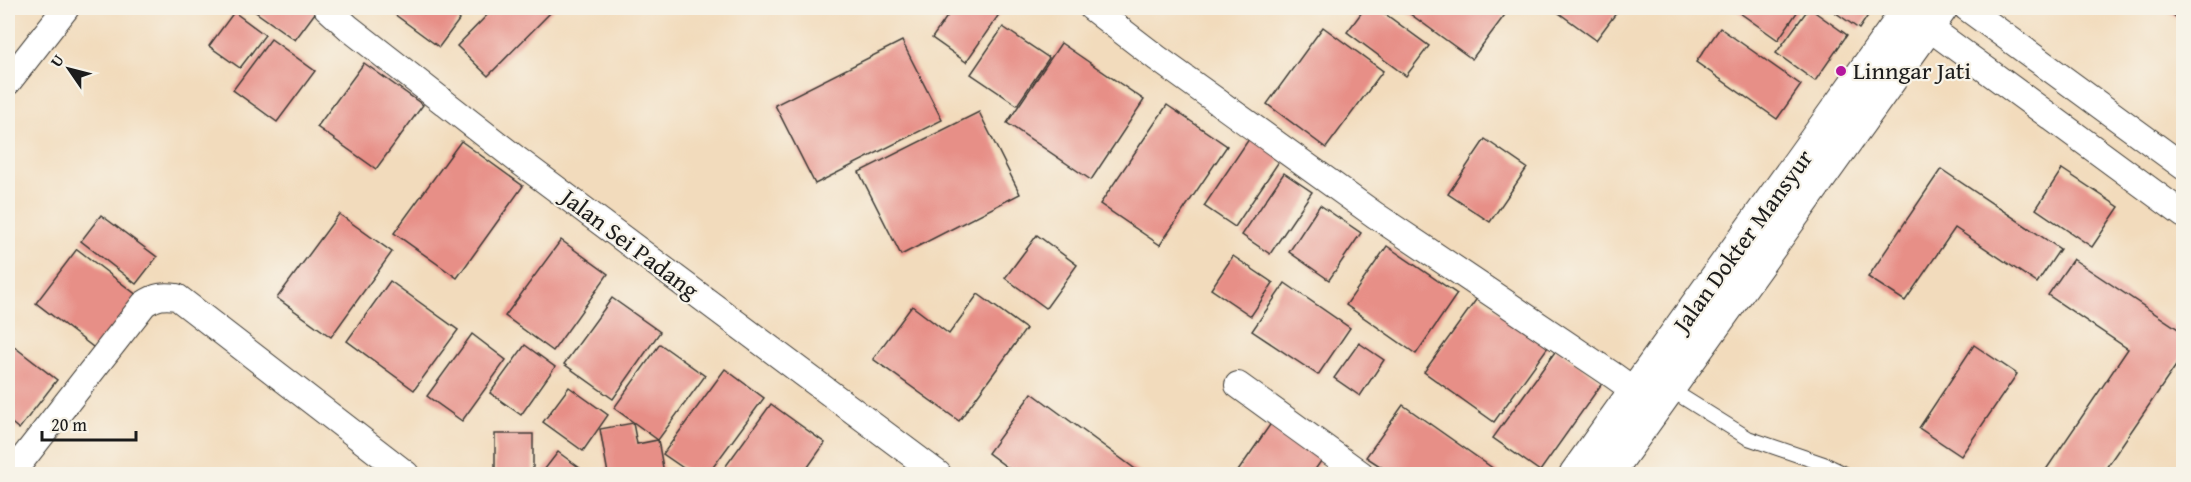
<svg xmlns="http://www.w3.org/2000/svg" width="2191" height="482" font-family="'Gentium Book Plus',serif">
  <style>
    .building { fill: #e78f87 }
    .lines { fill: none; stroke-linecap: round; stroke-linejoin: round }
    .service-casing { stroke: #3c3934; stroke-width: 16 }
    .minor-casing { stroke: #3c3934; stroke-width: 28 }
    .primary-casing { stroke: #3c3934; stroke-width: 35 }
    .service { stroke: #fff; stroke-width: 14 }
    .minor { stroke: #fff; stroke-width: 26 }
    .primary { stroke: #fff; stroke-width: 33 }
    .poi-dot { fill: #b5179e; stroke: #f7f3e8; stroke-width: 2 }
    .labels { text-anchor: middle; stroke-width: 4.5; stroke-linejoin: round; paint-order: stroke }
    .poi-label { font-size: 24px; fill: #1c1c1c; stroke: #f7f3e8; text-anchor: start }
    .street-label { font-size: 24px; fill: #1c1c1c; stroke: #f7f3e8 }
  </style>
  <rect width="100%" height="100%" fill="#f7f3e8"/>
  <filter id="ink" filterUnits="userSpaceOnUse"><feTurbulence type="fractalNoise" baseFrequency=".0167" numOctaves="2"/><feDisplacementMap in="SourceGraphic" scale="12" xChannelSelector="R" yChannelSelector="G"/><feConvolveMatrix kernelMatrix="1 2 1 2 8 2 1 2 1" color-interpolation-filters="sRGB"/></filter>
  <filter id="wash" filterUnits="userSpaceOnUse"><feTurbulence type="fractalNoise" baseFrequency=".008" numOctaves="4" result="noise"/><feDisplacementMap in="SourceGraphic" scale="24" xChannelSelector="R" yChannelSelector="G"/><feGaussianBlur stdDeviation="1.35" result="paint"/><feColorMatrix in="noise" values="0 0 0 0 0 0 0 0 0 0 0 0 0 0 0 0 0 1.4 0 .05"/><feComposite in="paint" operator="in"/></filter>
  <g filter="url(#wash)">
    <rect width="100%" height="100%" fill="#f2dbbc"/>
    <g id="blocks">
      <!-- building -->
      <g class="building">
        <polygon points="250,8 316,8 318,9 295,40"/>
        <polygon points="386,8 468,8 439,47"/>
        <polygon points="494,8 555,8 488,76 457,46"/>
        <polygon points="953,8 992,8 1000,13 966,62 932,38"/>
        <polygon points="1365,8 1377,8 1429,46 1406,76 1347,32"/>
        <polygon points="1402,8 1510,8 1472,59"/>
        <polygon points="1552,8 1620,8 1596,40"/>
        <polygon points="1733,8 1800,8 1778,40"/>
        <polygon points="1809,8 1847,35 1815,81 1776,53"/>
        <polygon points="1829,8 1873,8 1859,29"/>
        <polygon points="2166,8 2184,8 2184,23 2165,9"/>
        <polygon points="234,12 265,35 240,68 209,46"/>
        <polygon points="1003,27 1049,58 1017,105 971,74"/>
        <polygon points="1323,27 1383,71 1326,148 1267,104"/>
        <polygon points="1720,28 1801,85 1777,119 1696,62"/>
        <polygon points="271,39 315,71 277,122 233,90"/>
        <polygon points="902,41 942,120 815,184 775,105"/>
        <polygon points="1061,43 1144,100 1091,180 1007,123"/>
        <polygon points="364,63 423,105 376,169 317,127"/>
        <polygon points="1167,105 1227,146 1160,245 1100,204"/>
        <polygon points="979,112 1020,194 901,255 859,172"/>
        <polygon points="1253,133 1284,154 1235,227 1204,206"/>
        <polygon points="1485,139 1527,168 1490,222 1448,194"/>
        <polygon points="461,141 523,186 457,278 394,233"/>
        <polygon points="1941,169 2060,249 2037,283 1955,228 1905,301 1868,277"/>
        <polygon points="2062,169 2119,207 2092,247 2036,209"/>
        <polygon points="1284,173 1312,192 1270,254 1242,235"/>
        <polygon points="1320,205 1361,233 1329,280 1289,252"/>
        <polygon points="339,214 392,252 331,337 277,298"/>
        <polygon points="101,215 157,257 136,284 81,241"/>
        <polygon points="1037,235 1077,265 1046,308 1005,278"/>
        <polygon points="561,240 608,274 553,351 505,316"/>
        <polygon points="1387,246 1457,294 1416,354 1346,305"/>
        <polygon points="77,249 138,296 97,350 36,303"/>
        <polygon points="1233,256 1273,283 1251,316 1211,289"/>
        <polygon points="2073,259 2184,333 2184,354 2102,474 2043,474 2128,349 2048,295"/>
        <polygon points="390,281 458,330 414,390 347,341"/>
        <polygon points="1285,283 1350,328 1318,375 1252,331"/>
        <polygon points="978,294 1026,329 959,421 873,359 912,306 949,334"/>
        <polygon points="1478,297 1548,347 1494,422 1424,372"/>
        <polygon points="612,298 660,332 613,399 564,364"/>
        <polygon points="472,334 506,360 462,421 427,396"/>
        <polygon points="8,342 57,380 19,429 8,420"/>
        <polygon points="1359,343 1384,360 1360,396 1334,378"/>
        <polygon points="660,344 705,376 658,440 614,408"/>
        <polygon points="525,345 555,367 521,415 490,393"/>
        <polygon points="1974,345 2017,374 1961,456 1919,428"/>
        <polygon points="1557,349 1603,382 1540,471 1493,438"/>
        <polygon points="725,369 764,398 708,474 692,474 663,454"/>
        <polygon points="569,387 608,415 583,451 543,422"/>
        <polygon points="1032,393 1142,474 1016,474 988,453"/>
        <polygon points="771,404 825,443 803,474 720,474"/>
        <polygon points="1403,405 1501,474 1392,474 1366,457"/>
        <polygon points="1274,419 1326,454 1312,474 1236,474"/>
        <polygon points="633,423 637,444 658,440 664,473 608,474 600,429"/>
        <rect x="495" y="434" width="38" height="40"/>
        <polygon points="558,452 588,474 541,474"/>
      </g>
    </g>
  </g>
  <g filter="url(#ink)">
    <use href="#blocks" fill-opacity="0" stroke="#3c3934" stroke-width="1.5"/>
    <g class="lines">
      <defs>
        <polyline id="service" points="1668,388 1748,438 1824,464 1845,474"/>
        <g id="minor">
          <polyline points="327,8 349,28 519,161 938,474"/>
          <polyline points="1092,8 1157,58 1375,215 1614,376 1650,402"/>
          <polyline points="1967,8 2184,167"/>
          <polyline points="1913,16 2184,215"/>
          <polyline points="8,82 66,8"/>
          <polyline points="1238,385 1361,474"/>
          <path d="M11,474L144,304C156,296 164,295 177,297L406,474"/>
        </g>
        <g id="primary">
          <polyline points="1576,474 1910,8"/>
          <polyline points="1607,474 1941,8"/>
        </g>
      </defs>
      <!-- service casing -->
      <use href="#service" class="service-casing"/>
      <!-- minor casing -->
      <use href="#minor" class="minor-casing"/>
      <!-- primary casing -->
      <use href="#primary" class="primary-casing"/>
      <!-- service -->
      <use href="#service" class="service"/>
      <!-- minor -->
      <use href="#minor" class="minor"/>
      <!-- primary -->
      <use href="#primary" class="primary"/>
    </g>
  </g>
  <!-- markers -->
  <circle class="poi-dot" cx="1841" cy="71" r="6"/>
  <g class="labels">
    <!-- poi labels -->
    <g class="poi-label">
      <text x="1853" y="79">Linngar Jati</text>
    </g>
    <!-- street labels -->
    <g class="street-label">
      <text transform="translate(1743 241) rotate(-54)" y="8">Jalan Dokter Mansyur</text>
      <text transform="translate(630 244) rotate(37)" y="8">Jalan Sei Padang</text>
    </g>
  </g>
  <!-- margin -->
  <rect width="2191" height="482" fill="none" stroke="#f7f3e8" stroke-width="30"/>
  <!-- north arrow -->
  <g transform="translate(69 69) rotate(305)" stroke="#f7f3e8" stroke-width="4.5" paint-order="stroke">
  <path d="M0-4.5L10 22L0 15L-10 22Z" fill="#1c1c1c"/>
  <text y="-9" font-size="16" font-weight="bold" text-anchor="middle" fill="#1c1c1c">U</text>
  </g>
  <!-- scale -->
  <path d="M42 431v9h94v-9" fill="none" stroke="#1c1c1c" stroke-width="3"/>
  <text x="51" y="431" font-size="18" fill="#1c1c1c" stroke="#f7f3e8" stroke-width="4.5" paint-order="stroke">20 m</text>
</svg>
